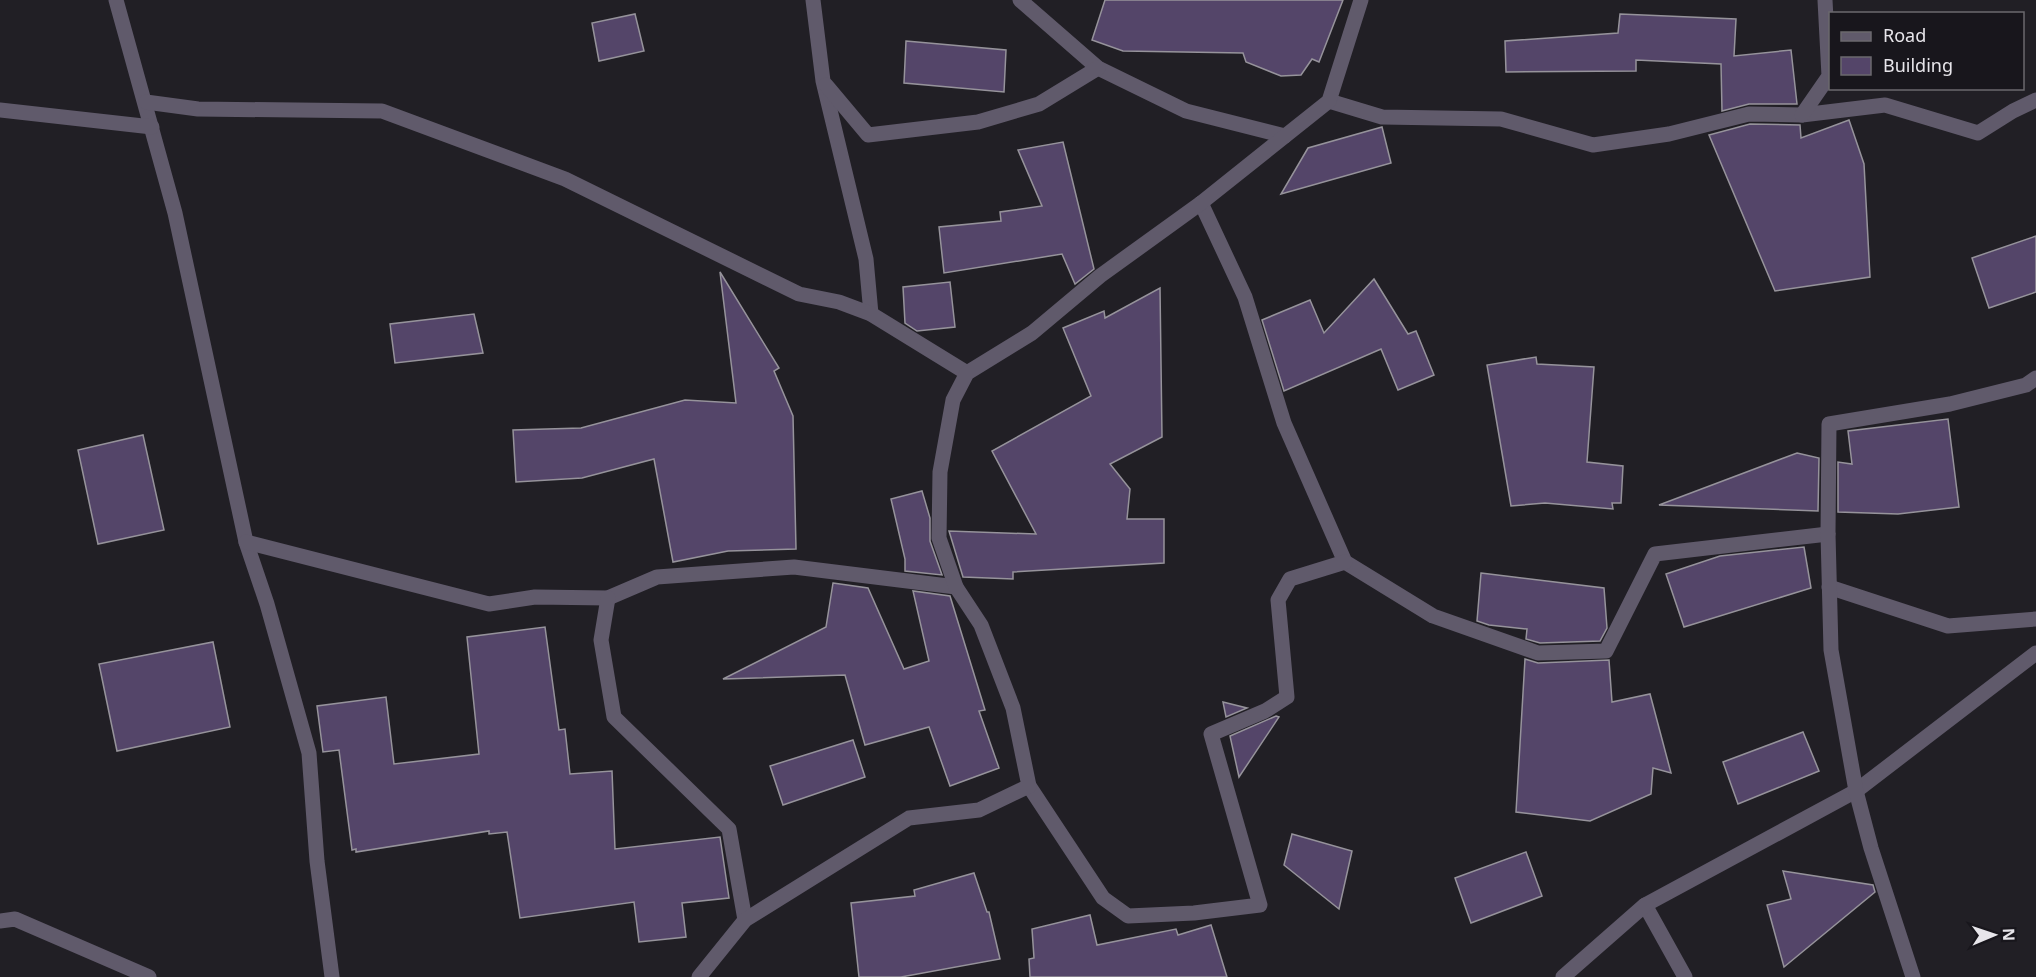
<svg xmlns="http://www.w3.org/2000/svg" width="2036" height="977" font-family="'Noto Sans',sans-serif">
  <style>
    .building { fill: #544569; stroke: #96939b; stroke-width: 1.5 }
    .lines { fill: none; stroke-linecap: round; stroke-linejoin: round }
    .minor { stroke: #605a6b; stroke-width: 15 }
  </style>
  <rect width="100%" height="100%" fill="#211f25"/>
  <!-- building -->
  <g class="building">
    <polygon points="1105,0 1343,0 1319,62 1312,59 1301,75 1281,76 1246,62 1243,53 1123,51 1092,40"/>
    <polygon points="635,14 644,51 599,61 592,23"/>
    <polygon points="1620,14 1736,19 1734,56 1791,50 1797,104 1749,104 1722,111 1721,64 1636,60 1636,71 1506,72 1505,41 1618,33"/>
    <polygon points="906,41 1006,50 1004,92 904,83"/>
    <polygon points="1849,120 1864,164 1870,277 1775,291 1709,135 1750,124 1800,125 1801,138"/>
    <polygon points="1382,127 1391,163 1281,194 1308,148"/>
    <polygon points="1063,142 1094,269 1075,284 1062,254 944,273 939,227 1001,221 1000,212 1042,206 1018,150"/>
    <polygon points="2036,236 2036,292 1989,308 1972,258"/>
    <polygon points="720,272 779,368 774,371 793,416 796,549 728,551 673,562 654,459 582,478 516,482 513,430 581,428 685,400 736,403"/>
    <polygon points="1374,279 1408,334 1416,331 1434,375 1398,390 1381,349 1284,391 1262,320 1310,300 1324,333"/>
    <polygon points="950,282 955,327 917,331 905,323 903,287"/>
    <polygon points="1160,288 1162,437 1110,464 1130,489 1127,519 1164,519 1164,563 1013,572 1013,579 963,577 949,531 1036,534 992,451 1091,396 1063,328 1104,311 1105,318"/>
    <polygon points="474,314 483,353 395,363 390,324"/>
    <polygon points="1536,357 1537,364 1594,367 1587,462 1623,466 1621,503 1612,503 1613,509 1545,503 1511,506 1487,365"/>
    <polygon points="1948,419 1959,507 1898,514 1838,512 1838,462 1852,464 1848,431"/>
    <polygon points="143,435 164,530 98,544 78,450"/>
    <polygon points="1797,453 1819,458 1818,511 1659,505"/>
    <polygon points="922,491 930,518 930,541 942,575 905,571 905,559 891,499"/>
    <polygon points="1804,547 1811,588 1684,627 1666,574 1720,556"/>
    <polygon points="1481,573 1604,588 1607,628 1600,641 1540,643 1526,639 1527,629 1489,625 1477,621"/>
    <polygon points="833,583 868,588 904,669 929,661 913,591 950,596 985,710 979,711 999,768 950,786 929,727 865,745 845,675 723,679 826,627"/>
    <polygon points="545,627 559,730 565,729 570,774 612,771 615,849 720,837 729,898 682,903 686,937 639,942 634,902 520,918 507,832 489,834 489,831 356,852 356,849 352,850 339,750 323,752 317,706 386,697 394,764 479,754 467,637"/>
    <polygon points="213,642 230,727 117,751 99,664"/>
    <polygon points="1525,659 1538,663 1609,660 1612,702 1650,694 1671,773 1653,768 1651,794 1590,821 1516,812"/>
    <polygon points="1223,702 1247,708 1226,717"/>
    <polygon points="1276,716 1279,717 1239,777 1230,736"/>
    <polygon points="1803,732 1819,771 1738,804 1723,762"/>
    <polygon points="853,740 865,777 783,805 770,766"/>
    <polygon points="1292,834 1352,851 1339,909 1284,865"/>
    <polygon points="1526,852 1542,896 1471,923 1455,878"/>
    <polygon points="1783,871 1873,885 1875,892 1784,967 1767,905 1791,899"/>
    <polygon points="974,873 987,912 989,912 1000,959 901,977 859,977 851,903 915,896 914,890"/>
    <polygon points="1090,915 1097,945 1176,929 1178,935 1211,925 1227,977 1030,977 1029,959 1034,958 1032,929"/>
  </g>
  <g class="lines">
    <!-- minor -->
    <g class="minor">
      <polyline points="116,0 175,213 246,542 267,604 309,753 317,861 332,977"/>
      <polyline points="813,0 823,81 866,259 871,314"/>
      <polyline points="1020,0 1098,68 1186,111 1285,136"/>
      <polyline points="826,85 868,135 978,122 1039,104 1098,68"/>
      <polyline points="1329,101 1382,117 1501,119 1593,145 1669,134 1749,114 1802,115 1885,105 1978,133 2013,111 2036,100"/>
      <polyline points="146,102 198,109 382,111 565,179 799,294 839,302 871,314 967,373"/>
      <polyline points="0,110 152,127"/>
      <polyline points="1802,115 1829,76 1825,0"/>
      <polyline points="1201,203 1245,297 1284,423 1345,562 1433,616 1538,653 1606,651 1655,554 1828,534"/>
      <polyline points="246,542 489,604 535,597 608,598 657,577 794,567 956,587"/>
      <polyline points="1829,587 1948,626 2036,619"/>
      <polyline points="608,598 601,640 614,717 729,829 745,920"/>
      <polyline points="1029,786 1103,898 1128,916 1194,913 1260,905 1211,734 1265,711 1287,697 1278,600 1290,579 1345,562"/>
      <polyline points="1645,905 1685,977"/>
      <polyline points="0,921 15,919 149,977"/>
      <polyline points="699,977 745,920 909,818 979,810 1029,786 1013,708 981,625 956,587 939,538 940,472 953,400 967,373 1032,333 1100,276 1201,203 1329,101 1361,0"/>
      <polyline points="1563,977 1645,905 1856,791 2036,653"/>
      <polyline points="1913,977 1871,848 1856,791 1831,650 1828,534 1829,424 1950,404 2026,385 2036,378"/>
    </g>
  </g>
  <!-- legend -->
  <rect x="1829" y="12" width="195" height="78" fill="#18161c" stroke="#6b696e" stroke-width="1.5"/>
  <rect x="1841" y="32" width="30" height="9" fill="#605a6b" stroke="#6b696e" stroke-width="1.5"/>
  <text x="1883" y="42" font-size="18" fill="#e7e5ea">Road</text>
  <rect x="1841" y="57" width="30" height="18" fill="#544569" stroke="#6b696e" stroke-width="1.5"/>
  <text x="1883" y="72" font-size="18" fill="#e7e5ea">Building</text>
  <!-- north arrow -->
  <g transform="translate(1994 935) rotate(88)" stroke="#18161c" stroke-width="4.5" paint-order="stroke">
  <path d="M0-4.5L10 22L0 15L-10 22Z" fill="#e7e5ea"/>
  <text y="-9" font-size="16" font-weight="bold" text-anchor="middle" fill="#e7e5ea">N</text>
  </g>
</svg>
